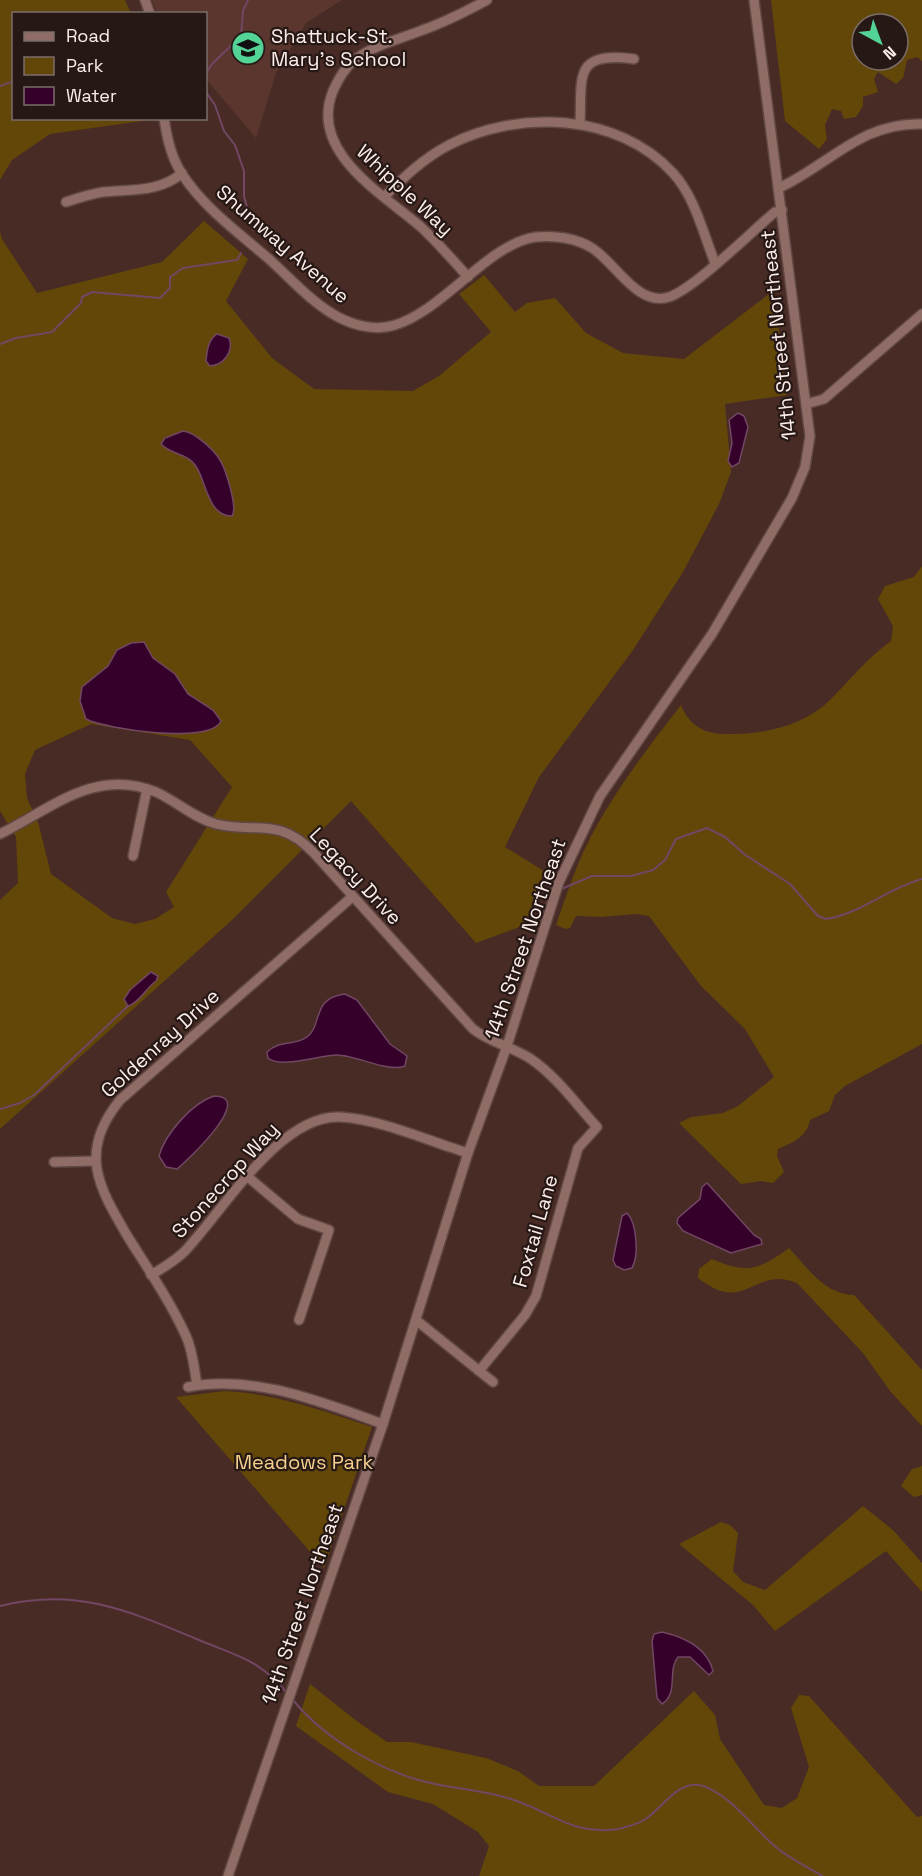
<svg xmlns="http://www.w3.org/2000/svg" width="922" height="1876" font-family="'Space Grotesk',sans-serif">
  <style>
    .built { fill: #5a362f }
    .green { fill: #624709; fill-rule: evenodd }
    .water { fill: #350029; stroke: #714763; stroke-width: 1.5 }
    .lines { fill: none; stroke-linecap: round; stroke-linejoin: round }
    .stream { stroke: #714763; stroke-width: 2 }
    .minor-casing { stroke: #604743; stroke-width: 12 }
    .minor { stroke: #906c66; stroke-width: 9 }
    .labels { text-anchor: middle; stroke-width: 4.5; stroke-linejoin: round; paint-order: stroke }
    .poi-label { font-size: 20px; fill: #fdede9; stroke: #251815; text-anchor: start }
    .street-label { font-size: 20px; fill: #fdede9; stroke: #251815 }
    .park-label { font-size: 20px; fill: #f6d18e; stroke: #251815 }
  </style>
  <rect width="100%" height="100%" fill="#492b25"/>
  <!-- built -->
  <polygon class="built" points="152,0 342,0 306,23 276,73 256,138 206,79 206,14 157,13"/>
  <!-- green -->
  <g class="green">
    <polygon points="0,0 125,0 131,13 14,14 14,118 149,120 50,134 12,160 0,180"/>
    <path d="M771,0H922V61L917,57L907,60L903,78L896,84L878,72L874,79L878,92L863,97V106L856,117L844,119L841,111L832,109L825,125L827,139L819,149L785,121ZM862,24H898V60H862Z"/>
    <path d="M204,221L248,259L226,301L272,358L314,389L413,391L439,376L491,332L459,294L484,275L515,312L527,303L555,298L586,333L623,353L684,359L774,290L787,395L725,404L731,472L719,504L683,572L633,650L539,777L505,847L544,871L525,925L476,943L351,801L232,920L0,1129V900L18,883L16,837L0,811V232L2,239L37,293L162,262ZM91,724L190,740L232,787L166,892L174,907L155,919L135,924L112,918L51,874L38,822L27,798L25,774L35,750Z"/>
    <path d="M922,566V1044L845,1086L835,1095L829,1111L810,1120C807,1137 792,1143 778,1149L777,1156L784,1172L773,1183L761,1181L741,1184L679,1123L691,1117L723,1113L738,1106L774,1077L745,1029L701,986L649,916L636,914L602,917L576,916L570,928L565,929L556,925C563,905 570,884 578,864C602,807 643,754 681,705C690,727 705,734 728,734C763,735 806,725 831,699C852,678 866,659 891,641L893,626L878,599L885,586L914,577Z"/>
    <path d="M789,1248C809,1269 824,1294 854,1295L922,1370V1426L890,1391L863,1353L797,1283C754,1265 746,1316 698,1278L699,1269L712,1259C747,1274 759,1270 789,1248Z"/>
    <path d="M224,1391C275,1393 323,1411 372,1427L324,1568L176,1397Z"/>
    <polygon points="922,1466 922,1495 914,1497 901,1486 912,1469"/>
    <polygon points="863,1506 894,1531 922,1563 922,1592 886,1551 775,1631 753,1605 679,1544 721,1522 730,1525 738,1533 733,1571 743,1582 765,1590"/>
    <polygon points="310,1684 358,1722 387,1742 411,1742 486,1758 518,1771 539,1786 594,1786 694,1691 715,1715 720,1739 764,1805 782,1808 797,1798 809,1767 791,1708 799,1695 809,1696 917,1817 922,1816 922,1876 479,1876 489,1846 478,1832 433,1804 388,1792 296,1726"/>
  </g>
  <!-- water -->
  <g class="water">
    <path d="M217,334L229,338C234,351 224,365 210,366L206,361C207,351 208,340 217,334Z"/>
    <polygon points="738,413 744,416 748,427 739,463 732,467 728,461 732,443 729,420"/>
    <path d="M183,431C195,432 214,450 220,460C226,470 238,508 232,516C209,517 206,483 197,468C189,453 171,455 161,444L165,438Z"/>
    <path d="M144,642L153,658L175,674L188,694L213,710L221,721C210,745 106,729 86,719L80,701L82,687L108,666L117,650L131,643Z"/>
    <path d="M151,972L158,976L156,981C146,988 139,1003 128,1006L124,999L130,990Z"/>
    <path d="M345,994L357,1000L390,1044L407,1056L405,1066C389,1073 356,1055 337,1055C320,1055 280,1069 268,1058L267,1052C279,1040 295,1046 307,1037C323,1025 311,998 345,994Z"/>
    <path d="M214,1096C256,1096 188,1160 177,1169L166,1167L159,1156C165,1134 192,1103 214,1096Z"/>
    <polygon points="707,1183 754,1235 761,1239 762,1244 731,1253 683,1231 677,1223 678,1218 700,1199 702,1187"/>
    <path d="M627,1213C637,1223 639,1256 632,1268L624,1270L616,1266L613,1260L622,1216Z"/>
    <path d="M662,1632C684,1637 707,1647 713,1671L709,1675L690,1657H678C667,1670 679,1693 662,1704L657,1698L652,1641L654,1634Z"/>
  </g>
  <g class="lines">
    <!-- stream -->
    <g class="stream">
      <polyline points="206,74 211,65 241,36 243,11 248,0"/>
      <polyline points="0,86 14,81"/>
      <polyline points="206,92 215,105 224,131 235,145 244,171 244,196 253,230"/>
      <polyline points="0,344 16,338 52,332 81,303 82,297 92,292 160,298 170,288 170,277 183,268 237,260 241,253"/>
      <path d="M559,890L592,876H631L653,870L665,860L676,839L707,828L725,837L744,854L790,884L818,916L826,919C860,914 888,888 922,879"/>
      <polyline points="0,1109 20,1103 34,1095 128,1006"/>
      <path d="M0,1606C77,1587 129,1611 199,1640C237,1656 259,1659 287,1693"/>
      <path d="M293,1700C324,1738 378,1770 426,1782C454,1789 483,1790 511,1799C550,1811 572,1836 618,1829C626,1827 636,1825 644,1820C660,1811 677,1781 699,1785C728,1791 755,1830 776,1847C790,1859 807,1867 823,1876"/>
    </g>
    <defs>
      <g id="minor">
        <polyline points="145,0 150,14"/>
        <path d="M164,118C167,138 171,157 182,174C204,208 239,233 269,259C291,279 312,303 338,317C355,326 377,331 395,325C444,310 489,243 536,237C554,235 576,238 592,248C615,262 637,307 669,297C694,289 751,232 775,212L782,210"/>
        <path d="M580,124C582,76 573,51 634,59"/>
        <path d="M779,188C829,165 861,122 922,124"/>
        <path d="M385,196C404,177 424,158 449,145C519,109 618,113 673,173C695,197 703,233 715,263"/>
        <path d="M66,202C78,198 90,194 103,192C130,189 159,193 182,173"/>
        <path d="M468,277C453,260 438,243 421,227C383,194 308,152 333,91C339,78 345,67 357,58C375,45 400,39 420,31C443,23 465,12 487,0"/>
        <polyline points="806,404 824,399 922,314"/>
        <path d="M0,834C51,809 95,767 156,792C176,801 194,818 216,824C257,834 277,816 313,852L473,1029C491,1043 513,1047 531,1059C557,1077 576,1104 597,1127L578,1148L536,1296L525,1315L479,1371"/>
        <polyline points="133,856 147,789"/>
        <polyline points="54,1162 95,1161"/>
        <polyline points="248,1177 298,1219 329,1230 299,1320"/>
        <path d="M151,1275C163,1268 175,1261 185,1251C223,1211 280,1114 340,1117C380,1119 428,1141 468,1153"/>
        <polyline points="416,1320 493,1382"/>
        <path d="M197,1385C194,1368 193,1351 186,1336C170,1301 148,1269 128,1237C98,1186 78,1152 120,1100L352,897"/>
        <path d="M188,1387C254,1374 321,1402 383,1424"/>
        <polyline points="228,1876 383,1424 468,1153 507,1046 559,882 600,796 712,634 792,498 805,467 810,436 808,421 754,0"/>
      </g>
    </defs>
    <!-- minor casing -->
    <use href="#minor" class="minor-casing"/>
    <!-- minor -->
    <use href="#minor" class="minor"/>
  </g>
  <!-- icons -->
  <defs>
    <symbol id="school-disc" viewBox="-11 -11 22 22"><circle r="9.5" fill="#53d396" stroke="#251815"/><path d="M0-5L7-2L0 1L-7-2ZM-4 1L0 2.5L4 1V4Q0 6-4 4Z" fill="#111"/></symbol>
  </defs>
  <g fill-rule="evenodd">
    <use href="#school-disc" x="229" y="29" width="38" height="38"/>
  </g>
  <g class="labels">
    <!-- poi labels -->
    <g class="poi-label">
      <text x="271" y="43">Shattuck-St.<tspan x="271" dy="23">Mary’s School</tspan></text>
    </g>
    <!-- street labels -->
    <g class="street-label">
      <text transform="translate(405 190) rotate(43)" y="7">Whipple Way</text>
      <text transform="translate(283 244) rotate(41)" y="7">Shumway Avenue</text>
      <text transform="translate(778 335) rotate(-96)" y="7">14th Street Northeast</text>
      <text transform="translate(356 876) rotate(47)" y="7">Legacy Drive</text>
      <text transform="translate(525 939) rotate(-71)" y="7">14th Street Northeast</text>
      <text transform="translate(160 1043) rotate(-42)" y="7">Goldenray Drive</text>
      <text transform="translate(225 1180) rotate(-48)" y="7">Stonecrop Way</text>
      <text transform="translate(535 1231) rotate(-74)" y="7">Foxtail Lane</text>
      <text transform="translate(302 1604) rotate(-71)" y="7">14th Street Northeast</text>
    </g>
    <!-- park labels -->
    <g class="park-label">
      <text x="304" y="1469">Meadows Park</text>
    </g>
  </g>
  <!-- legend -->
  <rect x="12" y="12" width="195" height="108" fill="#251815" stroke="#7b6d6a" stroke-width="1.5"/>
  <rect x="24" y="32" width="30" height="9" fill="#906c66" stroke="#7b6d6a" stroke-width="1.5"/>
  <text x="66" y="42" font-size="18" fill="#fdede9">Road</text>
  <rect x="24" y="57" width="30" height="18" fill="#624709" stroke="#7b6d6a" stroke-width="1.5"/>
  <text x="66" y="72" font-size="18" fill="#fdede9">Park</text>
  <rect x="24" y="87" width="30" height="18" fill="#350029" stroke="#7b6d6a" stroke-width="1.5"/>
  <text x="66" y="102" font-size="18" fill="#fdede9">Water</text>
  <!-- north arrow -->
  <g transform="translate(880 42) rotate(139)"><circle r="28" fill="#251815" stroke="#7b6d6a" stroke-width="1.5"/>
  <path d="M0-4.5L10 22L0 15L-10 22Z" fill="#53d396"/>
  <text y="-9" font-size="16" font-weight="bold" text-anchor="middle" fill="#fdede9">N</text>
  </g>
</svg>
